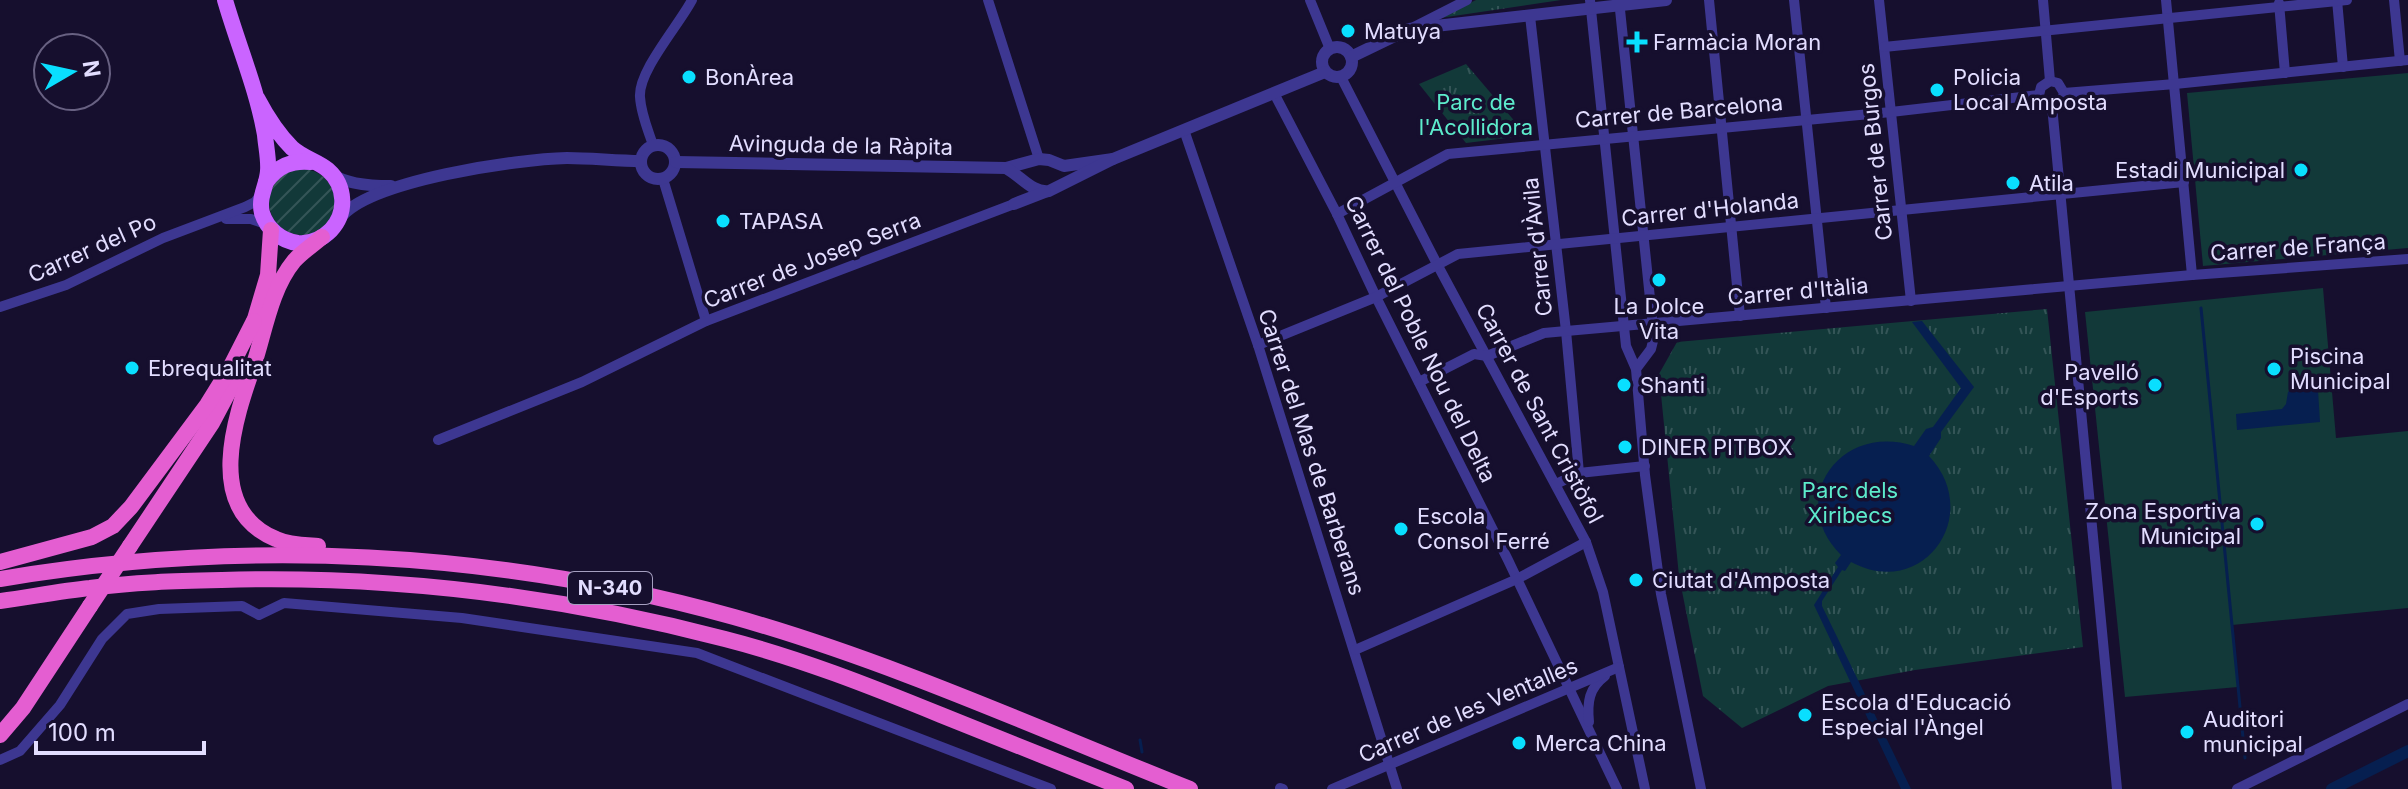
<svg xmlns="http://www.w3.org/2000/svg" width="2408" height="789" font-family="Inter,sans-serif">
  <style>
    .park { fill: url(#park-tufts) }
    .garden { fill: url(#garden-furrows) }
    .pitch { fill: #123939 }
    .water { fill: #061f50 }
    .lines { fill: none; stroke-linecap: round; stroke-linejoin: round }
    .stream { stroke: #061f50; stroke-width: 3 }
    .canal { stroke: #061f50; stroke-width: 12 }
    .minor { stroke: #3d3791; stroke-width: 10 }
    .tertiary { stroke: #3d3791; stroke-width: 12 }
    .primary { stroke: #ca64ff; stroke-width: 16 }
    .trunk { stroke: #e45ed1; stroke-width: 16 }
    .trunk-bridge { stroke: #e45ed1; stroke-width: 16 }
    .poi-dot { fill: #09dfff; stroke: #160f2e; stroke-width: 3 }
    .labels { text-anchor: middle; stroke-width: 7; stroke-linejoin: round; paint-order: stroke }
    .shield { fill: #160f2e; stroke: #a59fc0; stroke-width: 2 }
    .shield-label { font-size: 20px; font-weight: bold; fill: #e2ddff }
    .poi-label { font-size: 22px; fill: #e2ddff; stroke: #160f2e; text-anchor: start }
    .park-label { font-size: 22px; fill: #5debcc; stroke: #160f2e }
    .street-label { font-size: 22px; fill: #e2ddff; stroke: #160f2e }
  </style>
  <defs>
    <pattern id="park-tufts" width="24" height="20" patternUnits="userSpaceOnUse" patternTransform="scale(2)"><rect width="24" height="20" fill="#123939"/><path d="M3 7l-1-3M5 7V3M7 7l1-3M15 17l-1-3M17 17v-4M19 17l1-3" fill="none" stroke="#345557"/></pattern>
    <pattern id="garden-furrows" width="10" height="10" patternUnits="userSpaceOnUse" patternTransform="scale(2)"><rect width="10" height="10" fill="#123939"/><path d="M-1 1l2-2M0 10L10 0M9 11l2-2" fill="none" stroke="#345557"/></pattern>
  </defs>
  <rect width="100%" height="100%" fill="#160f2e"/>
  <!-- park -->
  <g class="park">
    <polygon points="1476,0 1561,0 1440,18"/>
    <polygon points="1466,64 1523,131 1523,136 1466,143 1419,84"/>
    <polygon points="2047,309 2083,647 1915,670 1828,686 1742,728 1703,696 1679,576 1659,374 1677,342"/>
  </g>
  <!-- garden -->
  <circle class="garden" cx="302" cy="202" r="33"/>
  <!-- pitch -->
  <g class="pitch">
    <polygon points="2408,73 2408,248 2203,266 2187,93"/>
    <polygon points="2323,288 2336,438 2408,431 2408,608 2232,625 2238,687 2125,697 2085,312"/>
  </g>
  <!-- water -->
  <g class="water">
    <path d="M1922,321L1974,387L1941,432V438L1929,456C1984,514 1924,601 1851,562L1845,571L1842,570L1822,601V606L1911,789H1901L1814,605L1838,567L1835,563L1841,555C1785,499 1841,422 1914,446L1926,429L1933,427L1961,388L1912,322Z"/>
    <polygon points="2299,382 2309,383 2318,390 2320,422 2237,430 2236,414 2282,409 2286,404 2288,392"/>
  </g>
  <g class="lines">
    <!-- stream -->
    <g class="stream">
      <polyline points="2201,308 2245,758"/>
      <polyline points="1140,740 1142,752"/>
    </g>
    <!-- canal -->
    <polyline class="canal" points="2332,789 2408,751"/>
    <!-- minor -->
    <g class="minor">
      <polyline points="988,0 1039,159"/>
      <polyline points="1310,0 1330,49"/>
      <polyline points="1590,0 1626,346 1636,369 1645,475 1661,594 1701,789"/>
      <polyline points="1619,0 1654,337 1651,349 1636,369"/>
      <polyline points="1709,0 1740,316"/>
      <polyline points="1794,0 1826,308"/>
      <polyline points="1879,0 1911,301"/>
      <polyline points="2043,0 2050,81"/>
      <polyline points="2166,0 2192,275"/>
      <polyline points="2337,0 2343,67"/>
      <polyline points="2394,0 2400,61"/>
      <polyline points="2279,3 2285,73"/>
      <polyline points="1530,16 1566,331 1579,473"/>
      <polyline points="1414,27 1467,0"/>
      <polyline points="1884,47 2347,0"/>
      <polyline points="1341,77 1437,264 1586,542 1603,592 1645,789"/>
      <polyline points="2050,81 2058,83 2064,93 2061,102 2052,106"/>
      <polyline points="2050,81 2041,87 2039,95 2043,103 2052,106"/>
      <polyline points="1274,93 1337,214 1376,297 1508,560 1617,789"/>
      <polyline points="2064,93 2175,84 2408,60"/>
      <polyline points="2052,106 2117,789"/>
      <polyline points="1184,130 1258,345 1397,789"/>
      <path d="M653,145C648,130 641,114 640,97C638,71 679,25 692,0"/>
      <polyline points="663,179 706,321"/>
      <polyline points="1337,214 1448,154 1891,112 2039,95"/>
      <polyline points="226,219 251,219 268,225"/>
      <polyline points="0,307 66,285 163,238 245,207 255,202 261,194"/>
      <polyline points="1258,345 1376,297 1458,254 2184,182"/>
      <polyline points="1419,382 1474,354 1487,356 1544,333 2192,275 2408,259"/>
      <polyline points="438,440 582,382 706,321 1014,204"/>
      <polyline points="1556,484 1579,473 1645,466"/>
      <polyline points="1355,650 1517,579 1586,542"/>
      <path d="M1589,722C1587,702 1589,688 1605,676"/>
      <polyline points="0,760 20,751 60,705 102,639 127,614 159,609 242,606 259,615 284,603 462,618 697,653 1051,789"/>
      <polyline points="1280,788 1283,789"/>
      <polyline points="1332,789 1619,667"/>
      <polyline points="2237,789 2408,704"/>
    </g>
    <!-- tertiary -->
    <g class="tertiary">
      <circle cx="1337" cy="62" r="15"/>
      <polyline points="1351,57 1409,29 1666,0"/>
      <circle cx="658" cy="162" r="17"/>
      <polyline points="676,162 1006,168 1039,159 1049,160 1064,166 1113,159"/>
      <path d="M1006,168C1022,177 1032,193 1049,191L1113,159L1325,72"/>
      <path d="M332,174C347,185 373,186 391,186"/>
      <polyline points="1014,204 1045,192"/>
      <path d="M340,218C370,180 518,159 567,158C592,158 616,161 641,161"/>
    </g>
    <!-- primary -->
    <g class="primary">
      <path d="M225,0C238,45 257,89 265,135C266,147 269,160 268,171C267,186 258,197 262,213C267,229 281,241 298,243C310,244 322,239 331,230C347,213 346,186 328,170C317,161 303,158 292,148C277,133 267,117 257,98"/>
      <path d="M266,182C278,166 291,160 311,162"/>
    </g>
    <!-- trunk -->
    <g class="trunk">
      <polyline points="252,329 268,275 271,230"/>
      <polyline points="130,546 212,423 238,374"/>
      <path d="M318,546C304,545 289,545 276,539C203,509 235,418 254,364C265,330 271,289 294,261C302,252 313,245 322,237"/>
      <polyline points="0,562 92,537 113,526 131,507 207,405 230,368 254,321"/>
      <path d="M0,579C244,538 495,550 734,617C890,661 1039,729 1190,789"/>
      <path d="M0,601C30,597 60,591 90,588C133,582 178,581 222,580C393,575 560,596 725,639C799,658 870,686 941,715C1003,740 1065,764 1126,789"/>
      <polyline points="0,735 23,708 90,606"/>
    </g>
    <!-- trunk-bridge -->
    <polyline class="trunk-bridge" points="90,606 130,546"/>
  </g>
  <!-- markers -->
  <g class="poi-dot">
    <circle cx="1348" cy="31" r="8"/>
    <path d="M1633 30h8v8h8v8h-8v8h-8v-8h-8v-8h8z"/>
    <circle cx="689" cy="77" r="8"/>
    <circle cx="1937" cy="90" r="8"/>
    <circle cx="2301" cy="170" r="8"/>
    <circle cx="2013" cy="183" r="8"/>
    <circle cx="723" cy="221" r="8"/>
    <circle cx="1659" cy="280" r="8"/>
    <circle cx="132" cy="368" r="8"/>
    <circle cx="2274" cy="369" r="8"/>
    <circle cx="1624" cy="385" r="8"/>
    <circle cx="2155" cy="385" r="8"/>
    <circle cx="1625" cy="447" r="8"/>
    <circle cx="2257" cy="524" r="8"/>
    <circle cx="1401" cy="529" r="8"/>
    <circle cx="1636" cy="580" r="8"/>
    <circle cx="1805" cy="715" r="8"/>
    <circle cx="2187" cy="732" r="8"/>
    <circle cx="1519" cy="743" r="8"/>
  </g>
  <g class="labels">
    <!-- shield labels -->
    <rect class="shield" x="568" y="572" width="84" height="32" rx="6"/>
    <g class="shield-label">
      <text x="610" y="595">N-340</text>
    </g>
    <!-- poi labels -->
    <g class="poi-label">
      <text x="1364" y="39">Matuya</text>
      <text x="1653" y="50">Farmàcia Moran</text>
      <text x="705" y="85">BonÀrea</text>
      <text x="1953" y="85">Policia<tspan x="1953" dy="25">Local Amposta</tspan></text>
      <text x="2285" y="178" text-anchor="end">Estadi Municipal</text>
      <text x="2029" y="191">Atila</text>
      <text x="739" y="229">TAPASA</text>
      <text x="1659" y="314" text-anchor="middle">La Dolce<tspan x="1659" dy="25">Vita</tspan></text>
      <text x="2290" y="364">Piscina<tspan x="2290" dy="25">Municipal</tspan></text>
      <text x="148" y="376">Ebrequalitat</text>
      <text x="2139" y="380" text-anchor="end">Pavelló<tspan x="2139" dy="25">d'Esports</tspan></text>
      <text x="1640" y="393">Shanti</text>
      <text x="1641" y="455">DINER PITBOX</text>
      <text x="2241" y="519" text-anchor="end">Zona Esportiva<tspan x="2241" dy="25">Municipal</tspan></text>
      <text x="1417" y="524">Escola<tspan x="1417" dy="25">Consol Ferré</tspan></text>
      <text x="1652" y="588">Ciutat d'Amposta</text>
      <text x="1821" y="710">Escola d'Educació<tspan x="1821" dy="25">Especial l'Àngel</tspan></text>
      <text x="2203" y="727">Auditori<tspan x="2203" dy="25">municipal</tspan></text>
      <text x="1535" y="751">Merca China</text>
    </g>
    <!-- park labels -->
    <g class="park-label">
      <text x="1476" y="110">Parc de<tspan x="1476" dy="25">l'Acollidora</tspan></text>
      <text x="1850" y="498">Parc dels<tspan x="1850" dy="25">Xiribecs</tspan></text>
    </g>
    <!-- street labels -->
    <g class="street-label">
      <text transform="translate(1679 111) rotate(-5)" y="8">Carrer de Barcelona</text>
      <text transform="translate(841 145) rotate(1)" y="8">Avinguda de la Ràpita</text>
      <text transform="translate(1875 152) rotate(-96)" y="8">Carrer de Burgos</text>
      <text transform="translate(1710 209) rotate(-6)" y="8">Carrer d'Holanda</text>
      <text transform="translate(1537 247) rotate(-96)" y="8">Carrer d'Àvila</text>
      <text transform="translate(2298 247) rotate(-4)" y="8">Carrer de França</text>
      <text transform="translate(92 248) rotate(-24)" y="8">Carrer del Po</text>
      <text transform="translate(812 260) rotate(-21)" y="8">Carrer de Josep Serra</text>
      <text transform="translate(1798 291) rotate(-5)" y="8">Carrer d'Itàlia</text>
      <text transform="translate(1421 339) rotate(64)" y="8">Carrer del Poble Nou del Delta</text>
      <text transform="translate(1540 413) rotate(62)" y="8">Carrer de Sant Cristòfol</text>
      <text transform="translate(1312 452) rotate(72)" y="8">Carrer del Mas de Barberans</text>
      <text transform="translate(1468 710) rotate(-23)" y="8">Carrer de les Ventalles</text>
    </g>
  </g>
  <!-- north arrow -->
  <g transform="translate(72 72) rotate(81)"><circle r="38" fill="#160f2e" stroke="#686182" stroke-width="2"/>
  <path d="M0-6L14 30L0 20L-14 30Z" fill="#09dfff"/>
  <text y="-12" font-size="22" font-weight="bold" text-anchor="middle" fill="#e2ddff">N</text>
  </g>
  <!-- scale -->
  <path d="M36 741v12h168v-12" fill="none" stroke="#e2ddff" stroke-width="4"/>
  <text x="48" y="741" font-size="24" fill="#e2ddff" stroke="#160f2e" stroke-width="6" paint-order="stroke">100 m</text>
</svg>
